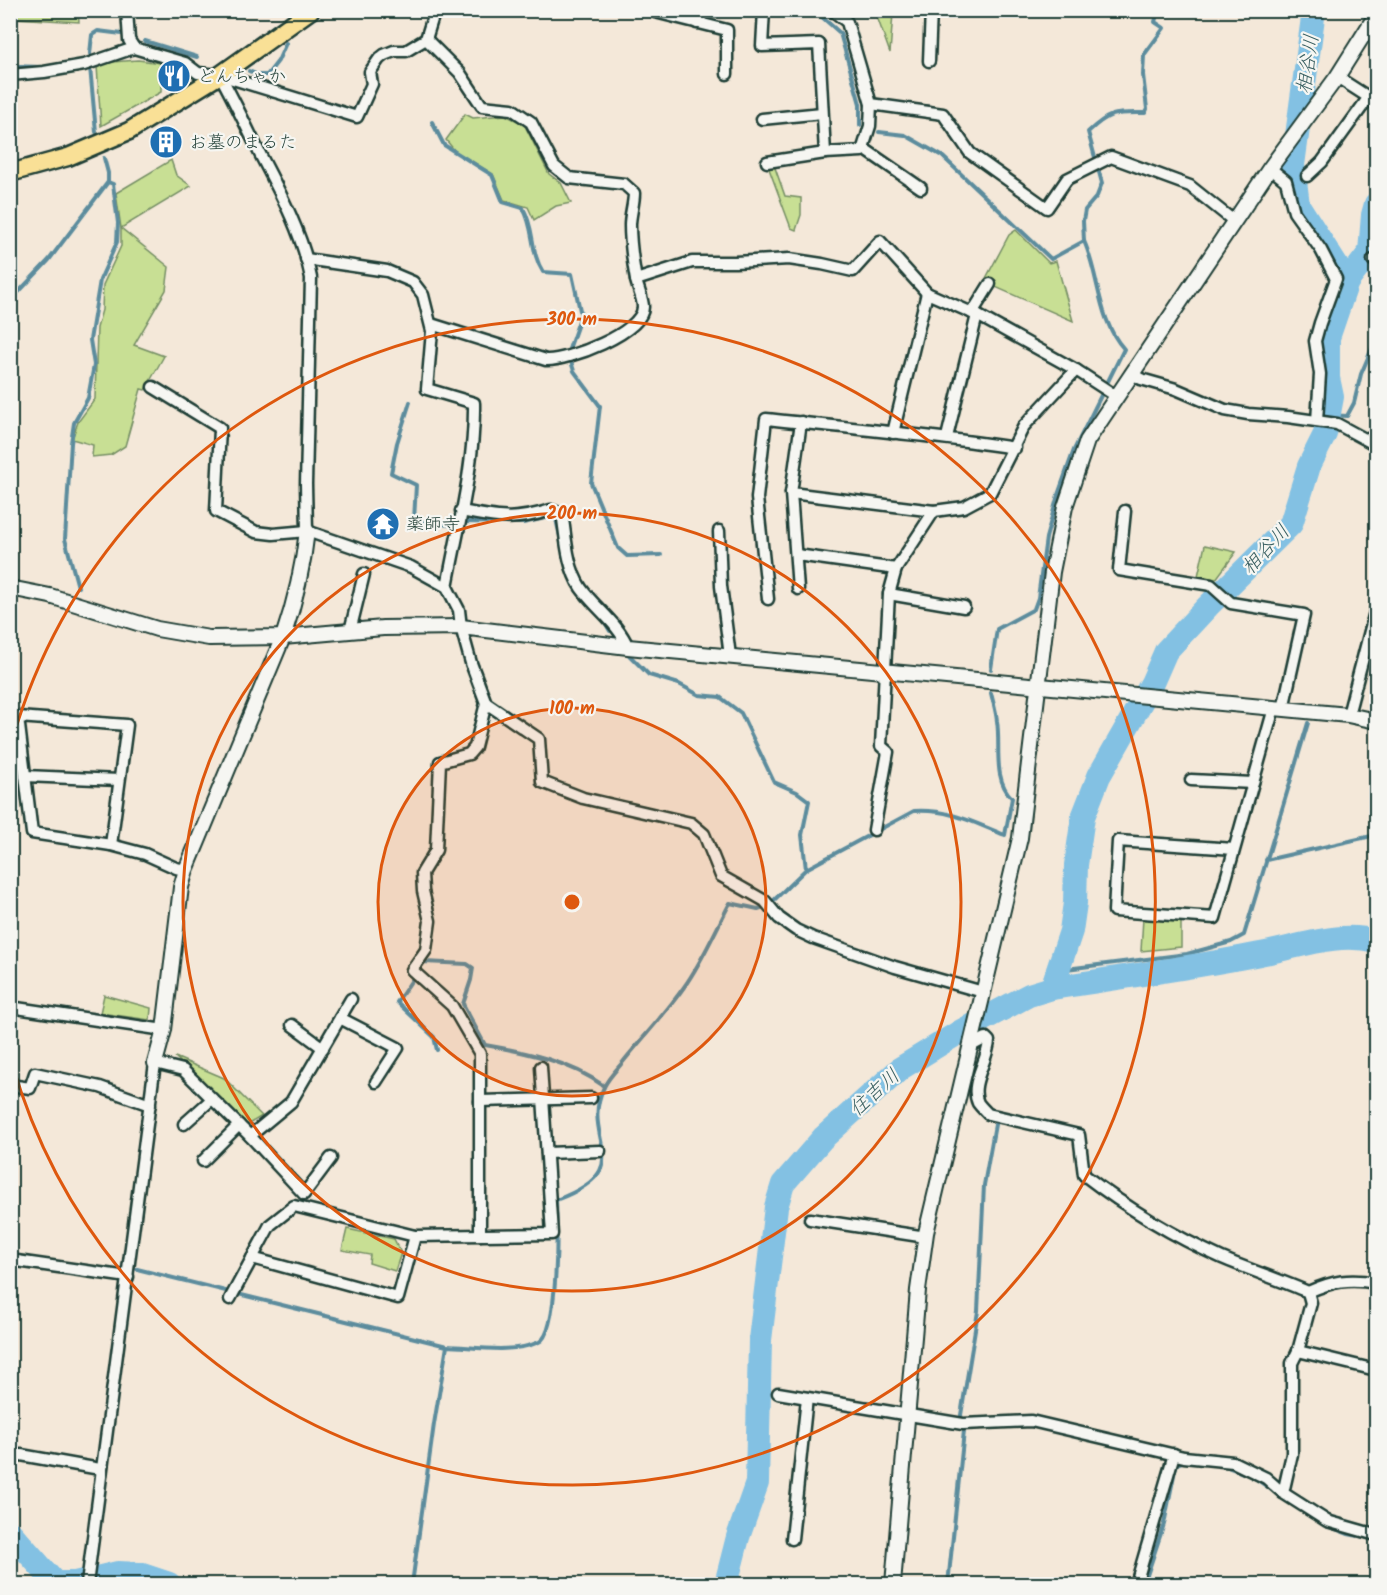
<svg xmlns="http://www.w3.org/2000/svg" width="1387" height="1595" font-family="Kalam,'Klee One',sans-serif">
  <style>
    .green { fill: #c8df94; stroke: #748e64; stroke-width: 1.5 }
    .lines { fill: none; stroke-linecap: round; stroke-linejoin: round }
    .stream { stroke: #5b8c9d; stroke-width: 4 }
    .river { stroke: #83c1e3; stroke-width: 24 }
    .minor-casing { stroke: #1f3d34; stroke-width: 15 }
    .tertiary-casing { stroke: #1f3d34; stroke-width: 18 }
    .primary-casing { stroke: #1f3d34; stroke-width: 21 }
    .minor { stroke: #f6f6f2; stroke-width: 10 }
    .tertiary { stroke: #f6f6f2; stroke-width: 14 }
    .primary { stroke: #f9e096; stroke-width: 16 }
    .ring { fill: none; stroke: #de580e; stroke-width: 3 }
    .labels { text-anchor: middle; stroke-width: 4.5; stroke-linejoin: round; paint-order: stroke }
    .poi-label { font-size: 18px; fill: #1f3d34; stroke: #f6f6f2; text-anchor: start }
    .water-label { font-size: 20px; font-style: italic; fill: #385e60; stroke: #f6f6f2 }
    .centre { fill: #de580e; stroke: #f6f6f2; stroke-width: 3 }
    .ring-label { font-size: 18px; text-anchor: middle; font-weight: bold; fill: #de580e; stroke: #f6f6f2; stroke-width: 4.5; stroke-linejoin: round; paint-order: stroke }
  </style>
  <rect width="100%" height="100%" fill="#f4e8d9"/>
  <filter id="ink" filterUnits="userSpaceOnUse"><feTurbulence type="fractalNoise" baseFrequency=".0167" numOctaves="2"/><feDisplacementMap in="SourceGraphic" scale="12" xChannelSelector="R" yChannelSelector="G"/><feConvolveMatrix kernelMatrix="1 2 1 2 8 2 1 2 1" color-interpolation-filters="sRGB"/></filter>
  <g filter="url(#ink)">
    <!-- green -->
    <g class="green">
      <polygon points="15,11 78,11 79,22 15,18"/>
      <polygon points="875,11 892,11 893,13 890,53"/>
      <polygon points="138,60 161,63 161,92 101,126 97,66 112,62"/>
      <polygon points="465,114 473,118 505,115 524,124 549,174 561,183 571,203 556,206 534,220 528,207 504,200 493,174 455,151 446,140"/>
      <polygon points="171,160 176,175 191,186 121,228 169,267 166,290 134,345 164,356 145,390 141,389 125,446 111,455 92,457 93,445 72,439 78,422 95,399 97,328 102,310 103,285 121,246 121,228 116,193"/>
      <polygon points="774,165 785,196 801,198 801,215 796,230 791,228 768,166"/>
      <polygon points="1016,230 1049,263 1056,261 1073,321 984,282 1009,235"/>
      <polygon points="1205,545 1236,552 1216,579 1198,576"/>
      <polygon points="1143,918 1181,921 1181,947 1141,951"/>
      <polygon points="104,995 151,1008 150,1020 100,1013"/>
      <polygon points="175,1057 224,1078 262,1116 247,1125"/>
      <polygon points="347,1229 394,1239 401,1253 395,1271 369,1263 370,1255 342,1250"/>
    </g>
    <g class="lines">
      <!-- stream -->
      <g class="stream">
        <polyline points="814,10 840,33 860,104 860,125"/>
        <polyline points="145,41 197,57"/>
        <polyline points="90,54 92,35 98,31 122,34"/>
        <polyline points="10,66 42,67"/>
        <polyline points="90,67 96,132"/>
        <polyline points="249,71 258,75 267,75 278,61 286,43"/>
        <path d="M432,122L444,145L492,175L503,202L523,208C535,229 530,252 543,272L572,274L581,315L568,352L574,371L600,406L591,483L618,548L627,556L661,555"/>
        <path d="M879,132L905,135L942,156L1051,259L1084,241C1100,277 1097,319 1124,349L1074,450L1058,495L1046,538L1038,598L1034,609L997,629L991,669"/>
        <path d="M1084,241L1083,221L1085,210L1097,196L1102,183L1088,132C1111,111 1115,113 1145,113L1147,109L1143,75L1144,55L1164,28L1155,22L1158,10"/>
        <polyline points="10,301 49,260 108,182 108,173 104,158"/>
        <polyline points="410,402 397,443 391,473 416,485 414,520 456,526"/>
        <polyline points="1329,415 1347,416 1354,403 1361,374 1376,339"/>
        <polyline points="462,522 523,523 550,517 556,519 561,541"/>
        <polyline points="569,575 576,589"/>
        <polyline points="78,587 65,539 71,443 74,423 88,398 94,365 90,340 100,280 117,242 118,223 113,184 108,182"/>
        <polyline points="603,619 610,631"/>
        <polyline points="629,655 649,675 679,684 699,695 720,697 741,713 774,782 797,792 809,801 802,835 806,869"/>
        <polyline points="1266,860 1376,835"/>
        <polyline points="1058,970 1187,954 1231,942 1244,935 1308,723"/>
        <path d="M437,1050L434,1037L397,1002L424,962L467,964L473,968L471,980L463,1004L485,1045C526,1052 569,1061 604,1086"/>
        <polyline points="137,1269 447,1346"/>
        <polyline points="1225,1466 1255,1478 1272,1490"/>
        <polyline points="1325,1525 1348,1534 1370,1538"/>
        <path d="M412,1584L434,1424L447,1346C476,1347 512,1354 539,1342C559,1334 557,1223 556,1200C643,1167 578,1140 604,1087C608,1078 617,1069 623,1062C643,1037 666,1013 684,987C702,962 715,931 730,903L758,909L769,905L806,869L914,811C950,809 972,822 1005,835L1012,798C992,778 1001,747 997,721C996,711 993,702 991,693"/>
        <polyline points="948,1584 964,1431 961,1415 978,1311 984,1185 996,1119"/>
        <polyline points="1144,1584 1164,1524 1175,1470 1177,1464 1185,1461"/>
      </g>
      <!-- river -->
      <g class="river">
        <polyline points="1314,10 1293,165 1298,205 1347,282"/>
        <polyline points="1052,988 1071,931 1075,903 1076,865 1083,817 1099,776 1152,683 1166,651 1208,606 1291,524 1309,466 1325,434 1332,397 1328,378 1328,338 1347,282 1370,252 1373,215 1376,204"/>
        <polyline points="10,1532 55,1583 75,1583 118,1573 139,1574 169,1584"/>
        <path d="M726,1584L738,1537L757,1483L760,1340L776,1207L783,1184L823,1138L901,1068L963,1030L1029,995L1052,988C1121,977 1191,968 1260,954C1299,947 1337,931 1376,941"/>
      </g>
      <defs>
        <g id="minor">
          <polyline points="127,10 129,40 134,48"/>
          <polyline points="764,10 762,46 819,44 825,153 767,162"/>
          <polyline points="832,10 847,22 871,104 943,114 970,153 1047,208 1067,179 1111,157 1190,186 1235,222"/>
          <polyline points="655,12 727,30 727,74"/>
          <polyline points="697,23 706,10"/>
          <path d="M426,39L460,73L482,106L512,109L531,122L554,166L569,178L624,184L634,193C634,204 630,215 630,225C630,243 633,263 636,280C638,289 643,299 643,307C643,333 567,361 546,360L431,324"/>
          <polyline points="929,61 931,10"/>
          <polyline points="10,75 44,72 84,65 134,48 185,63 198,73 220,75 357,117 372,84 370,72 379,59 384,55 394,51 406,51 426,39 435,10"/>
          <path d="M220,75C235,102 248,130 262,158C282,196 303,236 311,278L306,484L307,531"/>
          <polyline points="1337,77 1376,102"/>
          <polyline points="762,119 822,113"/>
          <polyline points="863,148 921,188"/>
          <polyline points="825,153 862,151 870,126 871,104"/>
          <polyline points="1270,168 1286,181 1294,212 1321,250 1336,279 1320,323 1315,341 1320,374 1317,421"/>
          <polyline points="1307,176 1322,162 1369,97"/>
          <path d="M306,259L387,271L413,282L423,295L432,331L427,389L474,403C475,464 458,527 447,587"/>
          <polyline points="1373,260 1376,261"/>
          <polyline points="636,280 692,262 735,262 789,259 822,264 853,271 880,241 927,293"/>
          <polyline points="972,313 990,284"/>
          <polyline points="1131,373 1141,379 1176,389 1225,410 1248,414 1288,417 1337,424 1376,445"/>
          <polyline points="153,387 220,428 216,511 256,532 273,534 307,531 411,567 447,587 459,610 461,627 471,663 486,703 539,739 542,782 583,798 691,823 704,834 721,876 765,901 779,918 796,930 813,938 895,967 983,992"/>
          <polyline points="893,433 927,293 977,315 1076,370 1116,396"/>
          <polyline points="947,437 977,315"/>
          <polyline points="791,493 934,511"/>
          <path d="M461,511C500,518 512,522 551,510L559,513L563,519C566,541 568,569 581,588C596,609 618,623 628,647"/>
          <polyline points="1125,511 1119,570 1211,585 1231,603 1304,615 1283,709"/>
          <polyline points="719,531 721,586 730,656"/>
          <polyline points="797,555 896,569"/>
          <polyline points="798,589 791,493 801,422"/>
          <polyline points="889,594 964,607"/>
          <path d="M768,599L757,498L766,419C849,428 932,435 1015,448"/>
          <polyline points="350,631 364,574"/>
          <polyline points="1348,715 1376,608"/>
          <polyline points="10,717 18,717 127,725 111,845 32,833 18,717"/>
          <polyline points="25,776 119,780"/>
          <polyline points="1191,780 1253,783"/>
          <polyline points="874,830 888,752 881,746 889,594 896,569 934,511 964,507 990,493 1024,426 1076,370"/>
          <polyline points="111,845 145,854 176,868 186,870"/>
          <polyline points="1234,849 1118,841 1114,911 1215,918 1274,708"/>
          <polyline points="10,1007 164,1030"/>
          <polyline points="340,1018 398,1048 376,1082"/>
          <polyline points="292,1025 323,1048"/>
          <path d="M971,1046L986,1038L989,1041C988,1061 969,1084 978,1103C980,1106 985,1111 988,1114L1079,1135L1084,1175C1127,1208 1173,1236 1222,1258C1250,1270 1280,1280 1308,1292L1311,1303L1298,1351L1376,1370"/>
          <polyline points="10,1085 30,1088 35,1073 100,1087 150,1105"/>
          <polyline points="480,1101 591,1098"/>
          <polyline points="184,1124 212,1099"/>
          <polyline points="250,1136 291,1102 351,999"/>
          <polyline points="547,1153 600,1151"/>
          <polyline points="203,1161 239,1125"/>
          <polyline points="810,1219 926,1237"/>
          <polyline points="480,1235 480,1054 452,1006 412,970 426,950 430,921 423,891 422,873 436,850 440,762 469,754 475,747 486,703"/>
          <polyline points="252,1258 398,1298 415,1236"/>
          <polyline points="10,1260 128,1277"/>
          <path d="M1308,1292C1333,1281 1349,1278 1376,1283"/>
          <polyline points="230,1299 270,1225 294,1206 415,1236 552,1234 541,1067"/>
          <polyline points="778,1393 963,1424 1031,1421 1184,1457 1233,1462 1266,1478 1283,1493 1327,1521 1376,1535"/>
          <polyline points="21,1455 100,1469"/>
          <polyline points="1283,1493 1292,1454 1292,1363 1298,1351"/>
          <polyline points="792,1539 807,1398"/>
          <polyline points="87,1584 155,1063 183,1070 250,1136 304,1194 331,1158"/>
          <polyline points="1136,1584 1174,1454"/>
        </g>
        <g id="tertiary">
          <polyline points="10,588 50,596 157,629 209,638 283,637 383,628 461,627 628,647 1348,715 1376,721"/>
          <path d="M155,1063L164,1030L181,887L186,870L283,637C295,602 303,568 307,531"/>
          <polyline points="893,1584 918,1290 926,1233 1020,838 1052,572 1065,507 1087,441 1270,168 1337,77 1376,15"/>
        </g>
        <polyline id="primary" points="10,173 68,157 129,131 220,75 311,10"/>
      </defs>
      <!-- minor casing -->
      <use href="#minor" class="minor-casing"/>
      <!-- tertiary casing -->
      <use href="#tertiary" class="tertiary-casing"/>
      <!-- primary casing -->
      <use href="#primary" class="primary-casing"/>
      <!-- minor -->
      <use href="#minor" class="minor"/>
      <!-- tertiary -->
      <use href="#tertiary" class="tertiary"/>
      <!-- primary -->
      <use href="#primary" class="primary"/>
    </g>
  </g>
  <!-- distance rings -->
  <circle cx="572" cy="902" r="194" fill="#de580e" fill-opacity=".12"/>
  <g class="ring">
    <circle cx="572" cy="902" r="194"/>
    <circle cx="572" cy="902" r="389"/>
    <path d="M12 741A583 583 0 1 1 12 1063"/>
  </g>
  <!-- icons -->
  <defs>
    <symbol id="restaurant-disc" viewBox="-11 -11 22 22"><circle r="9.5" fill="#1f6fb2" stroke="#f6f6f2"/><path d="M-5-6h1v4h1v-4h1v4h1v-4h1v5L-1.5 .5V6h-2V.5L-5-1ZM5-6V6H3V1.5H1.5Q1.5-4 5-6Z" fill="#fff"/></symbol>
    <symbol id="building-disc" viewBox="-11 -11 22 22"><circle r="9.5" fill="#1f6fb2" stroke="#f6f6f2"/><path d="M-4-6H4V6H1V3H-1V6H-4ZM-2.5-4.3h1.7v1.8h-1.7ZM.8-4.3h1.7v1.8H.8ZM-2.5-1h1.7V.8h-1.7ZM.8-1h1.7V.8H.8Z" fill="#fff"/></symbol>
    <symbol id="temple-disc" viewBox="-11 -11 22 22"><circle r="9.5" fill="#1f6fb2" stroke="#f6f6f2"/><path d="M0-6L5-2H3V0L6.5 2.5H4V6H1.5V3h-3V6H-4V2.5H-6.5L-3 0V-2H-5Z" fill="#fff"/></symbol>
  </defs>
  <g fill-rule="evenodd">
    <use href="#restaurant-disc" x="155" y="57" width="38" height="38"/>
    <use href="#building-disc" x="147" y="123" width="38" height="38"/>
    <use href="#temple-disc" x="364" y="505" width="38" height="38"/>
  </g>
  <g class="labels">
    <!-- poi labels -->
    <g class="poi-label">
      <text x="197" y="82">どんちゃか</text>
      <text x="189" y="148">お墓のまるた</text>
      <text x="406" y="530">薬師寺</text>
    </g>
    <!-- water labels -->
    <g class="water-label">
      <text transform="translate(1307 64) rotate(-82)" y="7">相谷川</text>
      <text transform="translate(1265 549) rotate(-47)" y="7">相谷川</text>
      <text transform="translate(874 1092) rotate(-42)" y="7">住吉川</text>
    </g>
  </g>
  <circle cx="572" cy="902" r="9" class="centre"/>
  <g class="ring-label">
    <text x="572" y="325">300 m</text>
    <text x="572" y="519">200 m</text>
    <text x="572" y="714">100 m</text>
  </g>
  <!-- margin -->
  <rect width="1387" height="1595" fill="none" stroke="#f6f6f2" stroke-width="36"/>
  <rect x="18" y="18" width="1351" height="1559" fill="none" stroke="#1f3d34" stroke-width="2" filter="url(#ink)"/>
</svg>
